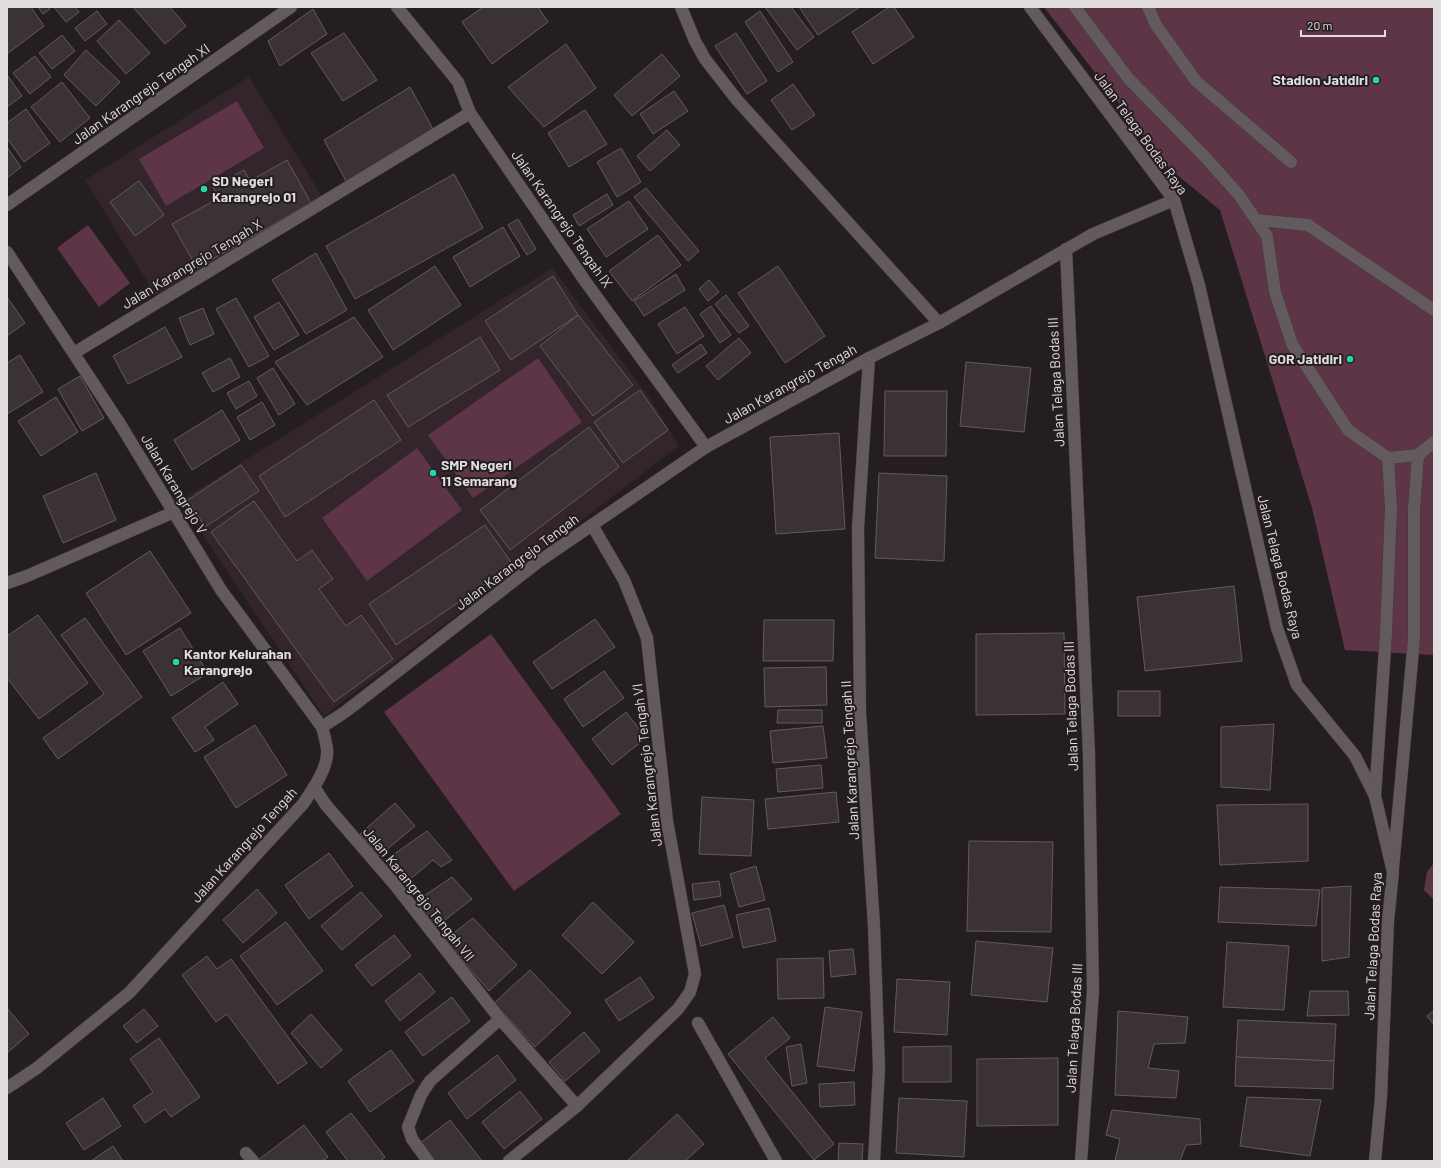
<svg xmlns="http://www.w3.org/2000/svg" width="1441" height="1168" font-family="Barlow,sans-serif">
  <style>
    .built { fill: #33252b }
    .green { fill: #5e3547 }
    .building { fill: #3a3235; stroke: #635a5e }
    .lines { fill: none; stroke-linecap: round; stroke-linejoin: round }
    .service-casing { stroke: #413b3d; stroke-width: 13 }
    .minor-casing { stroke: #413b3d; stroke-width: 13 }
    .service { stroke: #635a5e; stroke-width: 12 }
    .minor { stroke: #635a5e; stroke-width: 12 }
    .poi-dot { fill: #27d5ad; stroke: #251e21; stroke-width: 1.5 }
    .labels { text-anchor: middle; stroke-width: 4; stroke-linejoin: round; paint-order: stroke }
    .poi-label { font-size: 14px; font-weight: bold; fill: #e1dcde; stroke: #251e21; text-anchor: start }
    .street-label { font-size: 14px; fill: #e1dcde; stroke: #251e21 }
  </style>
  <rect width="100%" height="100%" fill="#251e21"/>
  <!-- built -->
  <g class="built">
    <polygon points="249,77 323,198 159,301 85,180"/>
    <polygon points="552,268 651,400 679,446 324,716 180,501"/>
  </g>
  <!-- green -->
  <g class="green">
    <polygon points="1044,7 1434,7 1434,655 1345,650 1312,508 1220,210 1170,169"/>
    <polygon points="237,101 264,148 166,206 139,159"/>
    <polygon points="88,225 130,283 99,307 57,248"/>
    <polygon points="538,358 582,422 473,498 428,435"/>
    <polygon points="417,448 462,510 367,581 322,518"/>
    <polygon points="491,634 621,814 514,891 384,712"/>
    <polygon points="1434,863 1434,900 1424,890 1427,872"/>
  </g>
  <!-- building -->
  <g class="building">
    <polygon points="7,7 31,7 44,26 7,54"/>
    <polygon points="38,7 48,7 50,9 43,14"/>
    <polygon points="54,7 75,7 79,12 66,22"/>
    <polygon points="133,7 170,7 186,26 165,44"/>
    <polygon points="483,7 538,7 548,22 492,64 462,22"/>
    <polygon points="765,7 791,7 814,37 797,50"/>
    <polygon points="799,7 860,7 818,35"/>
    <polygon points="889,7 894,7 914,37 873,64 852,32"/>
    <polygon points="313,9 327,34 280,66 268,41"/>
    <polygon points="97,11 107,24 85,41 75,28"/>
    <polygon points="760,11 793,62 778,72 745,22"/>
    <polygon points="119,20 150,53 126,74 97,41"/>
    <polygon points="344,33 377,80 343,101 311,53"/>
    <polygon points="736,33 767,81 747,94 715,46"/>
    <polygon points="62,35 75,51 52,69 39,53"/>
    <polygon points="566,44 596,88 544,127 508,87"/>
    <polygon points="86,50 120,82 96,106 64,75"/>
    <polygon points="662,54 680,76 632,116 614,95"/>
    <polygon points="35,56 51,77 30,94 13,73"/>
    <polygon points="8,76 22,96 7,107 7,77"/>
    <polygon points="62,82 90,118 60,142 31,107"/>
    <polygon points="793,84 815,115 792,130 771,100"/>
    <polygon points="410,87 434,131 346,181 324,140"/>
    <polygon points="674,91 688,111 653,134 640,114"/>
    <polygon points="26,109 50,143 24,162 7,138 7,123"/>
    <polygon points="585,110 607,144 569,167 548,133"/>
    <polygon points="667,130 680,145 650,171 637,156"/>
    <polygon points="7,147 21,167 7,178"/>
    <polygon points="621,148 641,182 617,197 597,162"/>
    <polygon points="287,160 311,203 197,268 172,224 219,198 213,187 244,170 250,181"/>
    <polygon points="454,174 483,228 355,299 326,246"/>
    <polygon points="139,181 164,215 135,236 110,202"/>
    <polygon points="646,188 699,251 688,261 634,197"/>
    <polygon points="607,194 613,205 579,226 573,215"/>
    <polygon points="629,201 648,229 606,257 587,229"/>
    <polygon points="518,219 536,249 527,255 508,225"/>
    <polygon points="503,227 520,256 470,287 453,257"/>
    <polygon points="658,235 681,265 632,301 609,271"/>
    <polygon points="316,253 347,310 306,334 272,280"/>
    <polygon points="435,266 461,305 393,350 368,310"/>
    <polygon points="778,266 825,336 785,363 738,293"/>
    <polygon points="676,274 685,290 644,316 634,301"/>
    <polygon points="553,276 578,315 511,360 485,321"/>
    <polygon points="709,280 719,292 708,301 699,289"/>
    <polygon points="726,295 749,326 739,333 715,304"/>
    <polygon points="7,297 25,323 7,336"/>
    <polygon points="236,298 269,356 249,367 216,309"/>
    <polygon points="279,302 299,335 274,350 254,317"/>
    <polygon points="711,306 731,335 720,343 700,314"/>
    <polygon points="685,307 704,336 677,354 658,324"/>
    <polygon points="203,308 214,334 190,345 179,318"/>
    <polygon points="578,315 633,385 593,416 540,346"/>
    <polygon points="354,317 383,357 307,405 275,362"/>
    <polygon points="165,327 182,357 128,384 113,356"/>
    <polygon points="480,337 500,370 408,427 387,395"/>
    <polygon points="739,338 751,353 718,380 706,366"/>
    <polygon points="701,344 707,353 678,373 672,365"/>
    <polygon points="20,355 43,392 7,414 7,363"/>
    <polygon points="230,358 240,377 213,392 202,373"/>
    <polygon points="966,362 1031,368 1024,432 960,426"/>
    <polygon points="273,368 295,404 279,415 257,378"/>
    <polygon points="80,376 104,418 82,431 58,389"/>
    <polygon points="249,381 257,396 236,409 227,393"/>
    <polygon points="640,390 668,430 623,463 594,422"/>
    <polygon points="885,391 947,391 946,456 884,456"/>
    <polygon points="56,397 78,432 41,456 18,421"/>
    <polygon points="374,400 401,440 285,517 259,476"/>
    <polygon points="262,402 275,425 250,440 237,417"/>
    <polygon points="222,410 240,440 192,470 174,440"/>
    <polygon points="589,427 619,467 510,550 480,510"/>
    <polygon points="839,433 845,529 776,534 770,437"/>
    <polygon points="241,465 259,491 205,527 188,500"/>
    <polygon points="96,473 116,520 63,543 43,496"/>
    <polygon points="879,473 947,476 944,561 875,558"/>
    <polygon points="254,501 297,561 312,550 333,579 319,589 346,626 361,615 393,659 334,702 211,532"/>
    <polygon points="485,525 513,565 396,645 369,604"/>
    <polygon points="150,551 191,613 126,655 86,593"/>
    <polygon points="1234,586 1242,661 1145,671 1137,597"/>
    <polygon points="38,615 88,683 39,719 7,678 7,636"/>
    <polygon points="85,618 142,697 58,759 43,738 104,694 61,635"/>
    <polygon points="595,619 615,647 552,689 533,662"/>
    <polygon points="764,620 834,620 833,661 763,661"/>
    <polygon points="180,628 208,673 171,696 143,651"/>
    <polygon points="1064,633 1065,714 976,715 976,634"/>
    <polygon points="826,667 827,705 765,707 764,668"/>
    <polygon points="604,671 624,698 583,727 564,699"/>
    <polygon points="223,682 238,704 205,727 214,740 195,752 172,718"/>
    <rect x="1118" y="691" width="42" height="25"/>
    <polygon points="778,710 822,710 822,723 777,723"/>
    <polygon points="626,712 646,738 612,765 592,739"/>
    <polygon points="1274,724 1270,790 1221,787 1221,727"/>
    <polygon points="255,725 287,775 236,808 204,757"/>
    <polygon points="823,726 827,758 773,763 770,731"/>
    <polygon points="821,765 823,788 778,792 776,769"/>
    <polygon points="836,792 839,822 768,829 765,799"/>
    <polygon points="702,797 754,800 751,856 699,854"/>
    <polygon points="395,803 415,826 379,856 360,834"/>
    <polygon points="1308,804 1308,861 1220,865 1217,805"/>
    <polygon points="427,831 452,860 441,867 433,860 402,886 383,862"/>
    <polygon points="969,841 1053,842 1051,932 967,931"/>
    <polygon points="329,853 353,886 309,919 285,885"/>
    <polygon points="756,866 765,900 739,907 730,874"/>
    <polygon points="452,877 472,899 432,930 415,902"/>
    <polygon points="719,881 721,896 694,900 692,884"/>
    <polygon points="1351,886 1349,957 1322,961 1322,888"/>
    <polygon points="1220,887 1320,890 1316,926 1218,922"/>
    <polygon points="257,889 277,913 243,943 223,920"/>
    <polygon points="361,892 382,916 342,950 321,926"/>
    <polygon points="593,902 634,942 602,974 562,935"/>
    <polygon points="724,905 733,937 701,946 692,913"/>
    <polygon points="769,908 776,941 743,948 736,915"/>
    <polygon points="473,918 517,965 489,991 445,940"/>
    <polygon points="286,922 323,971 277,1005 240,956"/>
    <polygon points="394,935 411,956 372,986 355,965"/>
    <polygon points="976,941 1053,948 1047,1002 971,995"/>
    <polygon points="1227,942 1289,946 1284,1010 1223,1007"/>
    <polygon points="853,949 856,974 831,977 829,951"/>
    <polygon points="207,956 217,969 231,959 307,1063 278,1084 227,1014 216,1022 182,975"/>
    <polygon points="823,958 824,998 778,999 777,959"/>
    <polygon points="530,970 571,1013 535,1047 494,1003"/>
    <polygon points="420,973 435,992 400,1021 385,1001"/>
    <polygon points="640,977 654,998 619,1021 605,1000"/>
    <polygon points="897,979 950,982 947,1035 894,1032"/>
    <polygon points="1310,991 1348,991 1349,1015 1307,1016"/>
    <polygon points="452,997 470,1021 423,1056 405,1032"/>
    <polygon points="825,1007 862,1012 854,1071 817,1066"/>
    <polygon points="7,1008 29,1034 7,1053"/>
    <polygon points="144,1009 158,1026 137,1043 123,1026"/>
    <polygon points="1434,1010 1434,1025 1427,1016"/>
    <polygon points="1118,1011 1188,1017 1185,1043 1154,1044 1148,1068 1179,1071 1176,1098 1115,1095"/>
    <polygon points="311,1014 342,1050 321,1068 291,1033"/>
    <polygon points="773,1017 790,1038 765,1058 834,1144 814,1160 728,1054"/>
    <polygon points="1238,1020 1336,1024 1334,1061 1236,1057"/>
    <polygon points="584,1032 600,1051 565,1081 549,1062"/>
    <polygon points="159,1038 200,1097 171,1117 165,1109 145,1123 133,1106 153,1092 130,1059"/>
    <polygon points="801,1044 807,1083 792,1086 786,1047"/>
    <polygon points="951,1046 951,1082 903,1082 903,1047"/>
    <polygon points="391,1050 414,1081 370,1112 348,1081"/>
    <polygon points="497,1055 516,1080 467,1119 448,1093"/>
    <polygon points="1236,1057 1334,1061 1333,1089 1235,1086"/>
    <polygon points="1058,1058 1058,1125 977,1126 977,1059"/>
    <polygon points="854,1082 855,1105 820,1107 819,1084"/>
    <polygon points="520,1091 542,1119 504,1149 482,1122"/>
    <polygon points="1247,1097 1321,1100 1310,1156 1240,1146"/>
    <polygon points="103,1098 121,1126 84,1150 66,1123"/>
    <polygon points="899,1098 967,1101 964,1157 896,1153"/>
    <polygon points="1112,1110 1200,1119 1201,1144 1186,1145 1180,1161 1115,1161 1120,1139 1106,1135"/>
    <polygon points="351,1113 385,1157 380,1161 348,1161 326,1132"/>
    <polygon points="677,1114 704,1144 685,1161 627,1161"/>
    <polygon points="450,1120 482,1161 432,1161 419,1144"/>
    <polygon points="304,1125 328,1157 322,1161 257,1161"/>
    <polygon points="839,1143 863,1144 862,1161 838,1161"/>
    <polygon points="113,1146 123,1161 91,1161"/>
  </g>
  <g class="lines">
    <defs>
      <g id="service">
        <polyline points="1075,7 1128,78 1205,157 1239,195 1256,220 1267,236 1275,292 1292,344 1348,430 1388,458 1418,455 1434,442"/>
        <polyline points="1148,7 1156,25 1196,81 1291,162"/>
        <polyline points="1256,220 1308,225 1434,310"/>
        <polyline points="1375,796 1386,633 1391,507 1388,458"/>
        <polyline points="1393,868 1414,639 1414,509 1418,455"/>
      </g>
      <g id="minor">
        <polyline points="397,7 458,82 470,113 585,281 706,447"/>
        <polyline points="681,7 695,41 705,59 737,100 939,323"/>
        <polyline points="1030,7 1174,200 1199,285 1277,628 1297,685 1355,756 1375,796 1393,872 1388,921 1381,1097 1375,1161"/>
        <polyline points="7,205 291,7"/>
        <polyline points="1066,249 1089,754 1093,991 1081,1161"/>
        <polyline points="7,252 120,424 221,590 322,727"/>
        <polyline points="74,353 470,113"/>
        <polyline points="869,358 858,528 860,712 874,926 879,1068 874,1161"/>
        <polyline points="7,583 27,576 174,512"/>
        <polyline points="314,787 326,805 395,885 500,1019 577,1106 678,1009 690,992 695,974 667,821 647,638 624,580 592,525"/>
        <polyline points="698,1023 776,1161"/>
        <path d="M7,1088L37,1068L129,993L303,804C313,789 329,767 327,749C326,742 324,734 322,727L345,712L416,657L538,562L706,447L869,358L939,323L1093,234L1174,200"/>
        <polyline points="246,1153 253,1161"/>
        <polyline points="428,1161 412,1139 408,1127 421,1095 430,1081 500,1019"/>
        <polyline points="509,1161 577,1106"/>
      </g>
    </defs>
    <!-- service casing -->
    <use href="#service" class="service-casing"/>
    <!-- minor casing -->
    <use href="#minor" class="minor-casing"/>
    <!-- service -->
    <use href="#service" class="service"/>
    <!-- minor -->
    <use href="#minor" class="minor"/>
  </g>
  <!-- markers -->
  <g class="poi-dot">
    <circle cx="1376" cy="80" r="4"/>
    <circle cx="204" cy="189" r="4"/>
    <circle cx="1350" cy="359" r="4"/>
    <circle cx="433" cy="473" r="4"/>
    <circle cx="176" cy="662" r="4"/>
  </g>
  <g class="labels">
    <!-- poi labels -->
    <g class="poi-label">
      <text x="1368" y="85" text-anchor="end">Stadion Jatidiri</text>
      <text x="212" y="186">SD Negeri<tspan x="212" dy="16">Karangrejo 01</tspan></text>
      <text x="1342" y="364" text-anchor="end">GOR Jatidiri</text>
      <text x="441" y="470">SMP Negeri<tspan x="441" dy="16">11 Semarang</tspan></text>
      <text x="184" y="659">Kantor Kelurahan<tspan x="184" dy="16">Karangrejo</tspan></text>
    </g>
    <!-- street labels -->
    <g class="street-label">
      <text transform="translate(141 94) rotate(-35)" y="5">Jalan Karangrejo Tengah XI</text>
      <text transform="translate(1141 133) rotate(54)" y="5">Jalan Telaga Bodas Raya</text>
      <text transform="translate(562 219) rotate(55)" y="5">Jalan Karangrejo Tengah IX</text>
      <text transform="translate(192 264) rotate(-31)" y="5">Jalan Karangrejo Tengah X</text>
      <text transform="translate(1056 382) rotate(-93)" y="5">Jalan Telaga Bodas III</text>
      <text transform="translate(790 384) rotate(-29)" y="5">Jalan Karangrejo Tengah</text>
      <text transform="translate(174 484) rotate(59)" y="5">Jalan Karangrejo V</text>
      <text transform="translate(517 562) rotate(-37)" y="5">Jalan Karangrejo Tengah</text>
      <text transform="translate(1280 567) rotate(76)" y="5">Jalan Telaga Bodas Raya</text>
      <text transform="translate(1071 706) rotate(-92)" y="5">Jalan Telaga Bodas III</text>
      <text transform="translate(850 760) rotate(-93)" y="5">Jalan Karangrejo Tengah II</text>
      <text transform="translate(647 765) rotate(-97)" y="5">Jalan Karangrejo Tengah VI</text>
      <text transform="translate(244 845) rotate(-48)" y="5">Jalan Karangrejo Tengah</text>
      <text transform="translate(419 894) rotate(51)" y="5">Jalan Karangrejo Tengah VII</text>
      <text transform="translate(1373 946) rotate(-87)" y="5">Jalan Telaga Bodas Raya</text>
      <text transform="translate(1074 1028) rotate(-87)" y="5">Jalan Telaga Bodas III</text>
    </g>
  </g>
  <!-- border -->
  <rect width="1441" height="1168" fill="none" stroke="#e1dcde" stroke-width="16"/>
  <!-- scale -->
  <path d="M1301 30v6h84v-6" fill="none" stroke="#e1dcde" stroke-width="2"/>
  <text x="1307" y="30" font-size="12" fill="#e1dcde" stroke="#251e21" stroke-width="3" paint-order="stroke">20 m</text>
</svg>
